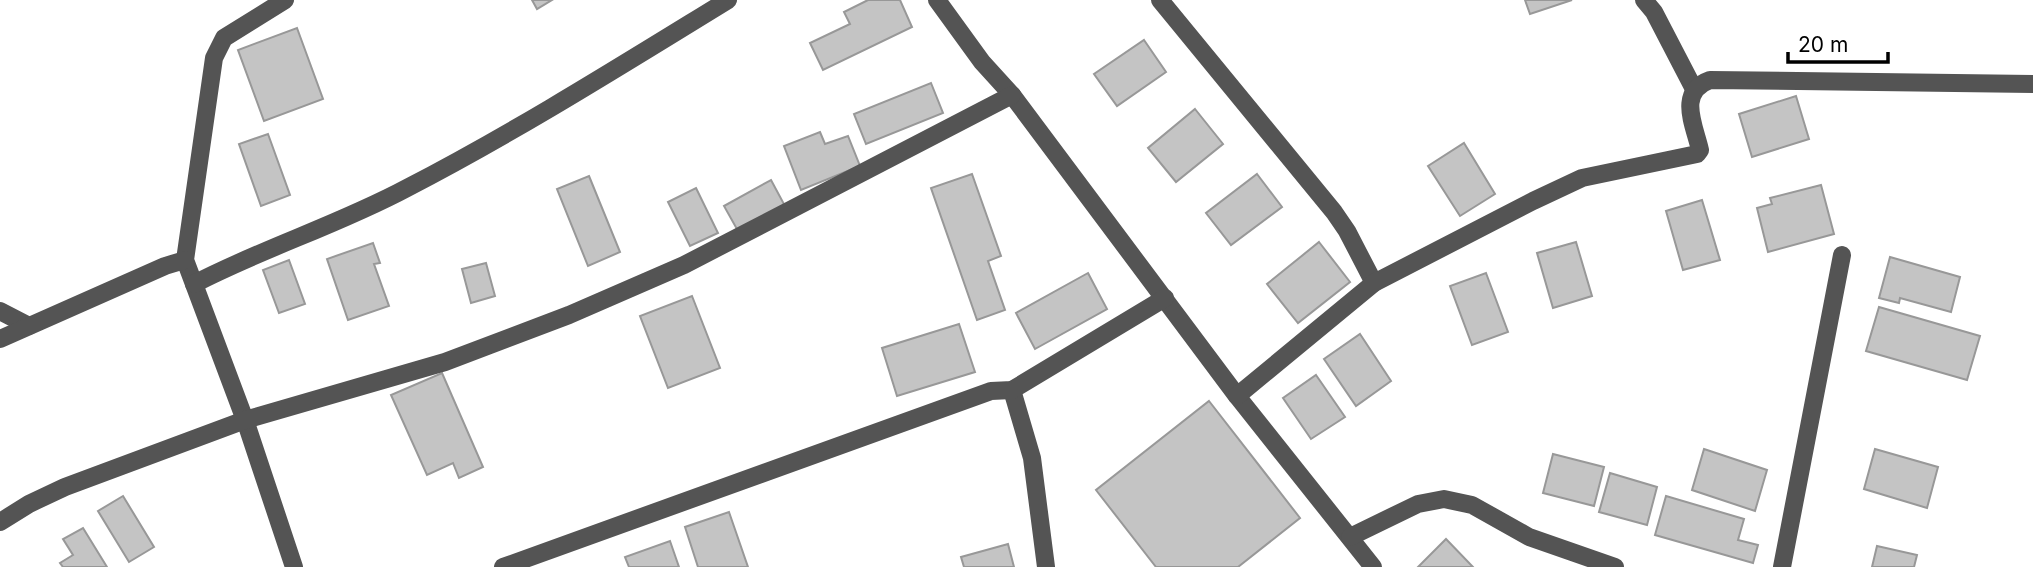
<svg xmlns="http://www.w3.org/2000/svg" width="2033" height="567" font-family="Inter,sans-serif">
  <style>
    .building { fill: #c4c4c4; stroke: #989898; stroke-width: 2 }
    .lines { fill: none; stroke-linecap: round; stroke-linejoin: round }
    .minor { stroke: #545454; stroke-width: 18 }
  </style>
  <rect width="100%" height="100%" fill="#fff"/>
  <!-- building -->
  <g class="building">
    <polygon points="532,0 552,0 537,9"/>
    <polygon points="868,0 900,0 912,27 823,70 810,43 850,24 844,12"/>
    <polygon points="1525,0 1572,0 1530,14"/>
    <polygon points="297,28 323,99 264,121 238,50"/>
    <polygon points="1144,40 1166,72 1117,106 1094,74"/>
    <polygon points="931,83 943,113 866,144 854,114"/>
    <polygon points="1796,96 1809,139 1752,157 1739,114"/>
    <polygon points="1195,109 1223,144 1176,182 1148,148"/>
    <polygon points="820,132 825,144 848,136 860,166 801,190 784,146"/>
    <polygon points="268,134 290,195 261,206 239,144"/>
    <polygon points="1464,143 1495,194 1460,216 1428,166"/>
    <polygon points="972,174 1001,256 988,261 1005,310 977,320 931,188"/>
    <polygon points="1257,174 1282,207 1231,245 1206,213"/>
    <polygon points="589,176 620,252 588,266 557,189"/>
    <polygon points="771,180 785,206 738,231 724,206"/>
    <polygon points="1821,185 1834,234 1768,252 1757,208 1772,204 1770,198"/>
    <polygon points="696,188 718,233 690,246 668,202"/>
    <polygon points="1702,200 1720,260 1683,270 1666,211"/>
    <polygon points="1319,242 1350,282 1298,323 1267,284"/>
    <polygon points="1576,242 1592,296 1553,308 1537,253"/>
    <polygon points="373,243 380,263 374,264 389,306 348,320 327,259"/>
    <polygon points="1890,257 1960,277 1951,312 1900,298 1899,303 1879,298"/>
    <polygon points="289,260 305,304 279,313 263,270"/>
    <polygon points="486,263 495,296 471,303 462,269"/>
    <polygon points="1088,273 1107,309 1035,349 1016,313"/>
    <polygon points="1486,273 1508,332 1472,345 1450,286"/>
    <polygon points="692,296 720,368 668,388 640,316"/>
    <polygon points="1879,307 1980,336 1967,380 1866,351"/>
    <polygon points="959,324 975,372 897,396 882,348"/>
    <polygon points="1360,334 1391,381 1356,406 1324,359"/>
    <polygon points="442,373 483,467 459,478 453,463 427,475 391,395"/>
    <polygon points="1316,375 1345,417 1311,439 1283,398"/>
    <polygon points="1209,401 1300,518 1238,567 1156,567 1096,490"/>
    <polygon points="1704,449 1767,470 1755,511 1692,490"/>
    <polygon points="1875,449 1938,467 1927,508 1864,489"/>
    <polygon points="1553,454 1604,467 1594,506 1543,493"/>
    <polygon points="1610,473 1657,487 1647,525 1599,512"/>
    <polygon points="123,496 154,547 129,562 98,511"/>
    <polygon points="1666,496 1744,519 1738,540 1758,545 1753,563 1655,535"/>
    <polygon points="729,512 748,567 698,567 685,527"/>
    <polygon points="83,528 107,567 63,567 60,563 73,555 63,539"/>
    <polygon points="1446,539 1473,567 1418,567"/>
    <polygon points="670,541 679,567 629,567 625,557"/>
    <polygon points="1008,544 1014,567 964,567 961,557"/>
    <polygon points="1877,546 1917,555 1914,567 1872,567"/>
  </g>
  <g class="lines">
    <!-- minor -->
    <g class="minor">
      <polyline points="285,0 224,38 214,58 185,260 245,420 294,567"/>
      <polyline points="937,0 982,62 1012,95 1237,396 1373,567"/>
      <polyline points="1160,0 1334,212 1347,231 1374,283"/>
      <polyline points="1644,0 1654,12 1694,89"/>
      <path d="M194,284C263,248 338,225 407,188C517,131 622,65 728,0"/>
      <polyline points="0,311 29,326"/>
      <polyline points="0,339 165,266 185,260"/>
      <polyline points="1012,390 1032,458 1046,567"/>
      <path d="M1237,396L1374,283L1533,201L1582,178L1697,154L1700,150C1694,124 1677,92 1710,80L2033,84"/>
      <polyline points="0,522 29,504 65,487 245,420 445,362 569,315 684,265 1012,95"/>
      <polyline points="1350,537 1418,504 1444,499 1472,505 1529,537 1615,567"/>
      <polyline points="503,567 991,391 1012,390 1165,298"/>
      <polyline points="1782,567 1842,255"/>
    </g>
  </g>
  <!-- scale -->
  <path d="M1788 52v10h100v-10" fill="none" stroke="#000000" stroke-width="3.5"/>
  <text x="1798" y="52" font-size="21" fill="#000000" stroke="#ffffff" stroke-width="5" paint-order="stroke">20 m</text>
</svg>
